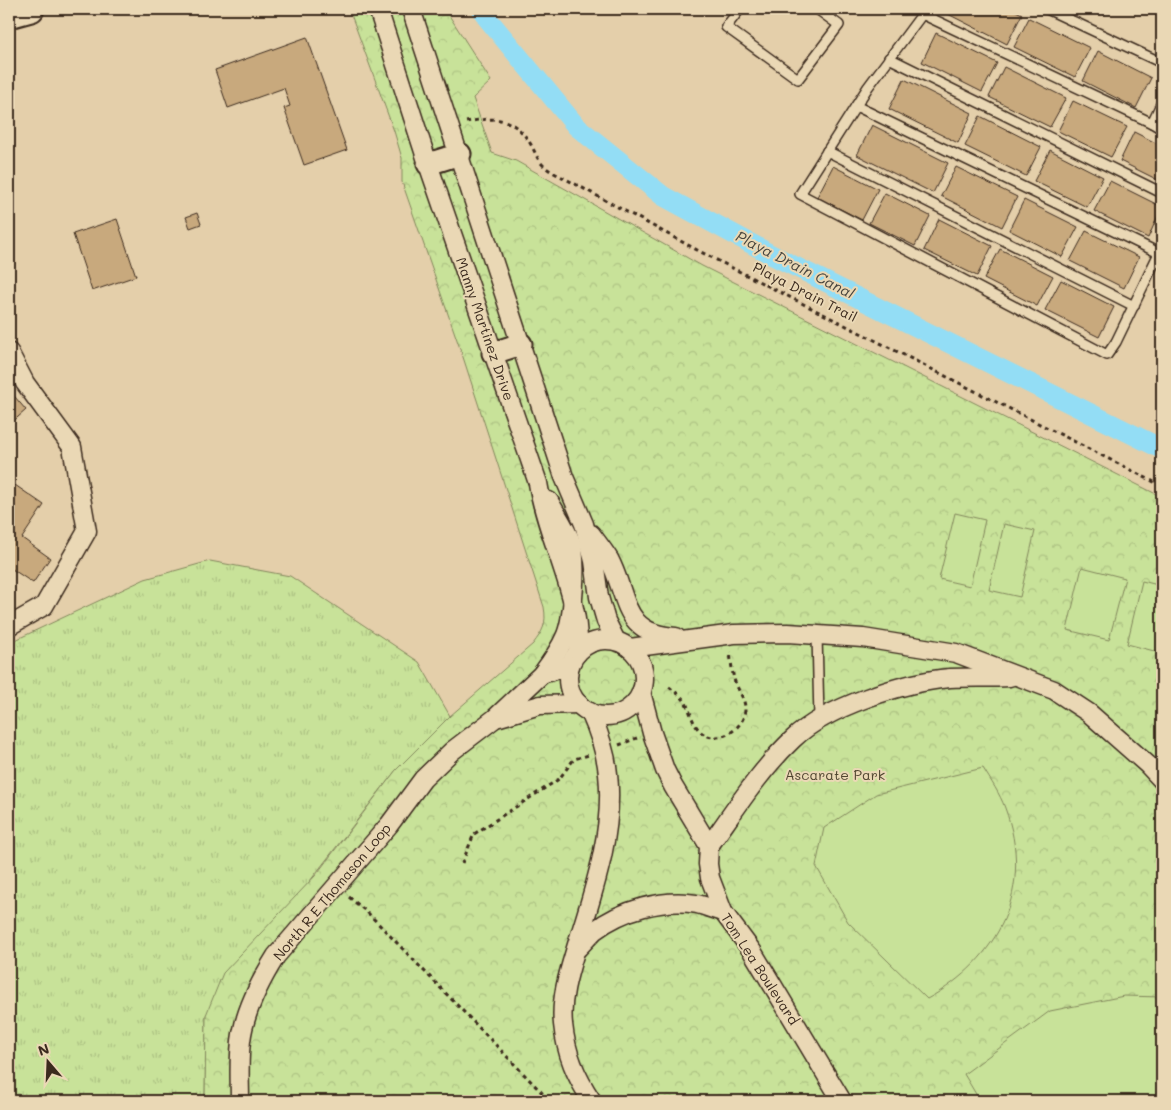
<svg xmlns="http://www.w3.org/2000/svg" width="1171" height="1110" font-family="Mali,sans-serif">
  <style>
    .grass { fill: url(#grass-tufts); stroke: #82865c }
    .park { fill: url(#park-crowns); stroke: #82865c }
    .pitch { fill: #c8e299; stroke: #82865c }
    .lines { fill: none; stroke-linecap: round; stroke-linejoin: round }
    .canal { stroke: #93ddf5; stroke-width: 20 }
    .building { fill: #c8a97d; stroke: #3b2a1e }
    .service-casing { stroke: #3b2a1e; stroke-width: 12 }
    .minor-casing { stroke: #3b2a1e; stroke-width: 21 }
    .tertiary-casing { stroke: #3b2a1e; stroke-width: 25 }
    .secondary-casing { stroke: #3b2a1e; stroke-width: 29 }
    .path { stroke: #3b2a1e; stroke-width: 3; stroke-dasharray: 4 4; stroke-linecap: butt }
    .service { stroke: #ead8b5; stroke-width: 9 }
    .minor { stroke: #ead8b5; stroke-width: 18 }
    .tertiary { stroke: #ead8b5; stroke-width: 21 }
    .secondary { stroke: #ead8b5; stroke-width: 25 }
    .labels { text-anchor: middle; stroke-width: 4; stroke-linejoin: round; paint-order: stroke }
    .street-label { font-size: 14px; fill: #3b2a1e; stroke: #ead8b5 }
    .park-label { font-size: 14px; fill: #504630; stroke: #ead8b5 }
    .water-label { font-size: 15px; font-style: italic; fill: #48453e; stroke: #ead8b5 }
  </style>
  <defs>
    <pattern id="grass-tufts" width="24" height="20" patternUnits="userSpaceOnUse" patternTransform="scale(1.25)"><rect width="24" height="20" fill="#c8e299"/><path d="M3 7l-1-3M5 7V3M7 7l1-3M15 17l-1-3M17 17v-4M19 17l1-3" fill="none" stroke="#adc283"/></pattern>
    <pattern id="park-crowns" width="20" height="18" patternUnits="userSpaceOnUse" patternTransform="scale(1.25)"><rect width="20" height="18" fill="#c8e299"/><path d="M2 6a3 3 0 1 1 6 0M12 15a3 3 0 1 1 6 0" fill="none" stroke="#adc283"/></pattern>
  </defs>
  <rect width="100%" height="100%" fill="#e4cfaa"/>
  <filter id="ink" filterUnits="userSpaceOnUse"><feTurbulence type="fractalNoise" baseFrequency=".02" numOctaves="2"/><feDisplacementMap in="SourceGraphic" scale="10" xChannelSelector="R" yChannelSelector="G"/><feConvolveMatrix kernelMatrix="1 2 1 2 8 2 1 2 1" color-interpolation-filters="sRGB"/></filter>
  <g filter="url(#ink)">
    <!-- grass -->
    <polygon class="grass" points="210,561 290,576 419,662 450,716 396,770 206,1015 205,1101 9,1101 9,643 145,579"/>
    <!-- park -->
    <path class="park" d="M349,9H445L491,81L473,98L492,153L516,161L702,266L1162,497V1101H205L206,1015L223,973L315,876L396,770L450,716L533,644C543,631 547,624 544,607L463,357L402,182V158L394,131Z"/>
    <!-- pitch -->
    <g class="pitch">
      <polygon points="955,513 985,520 970,586 939,579"/>
      <polygon points="1004,524 1035,531 1020,597 989,590"/>
      <polygon points="1082,567 1125,578 1109,640 1067,630"/>
      <polygon points="1142,581 1162,586 1162,653 1127,644"/>
      <path d="M983,768C991,781 1000,794 1005,808C1035,888 999,960 927,999L848,922L816,866L824,828L876,794Z"/>
      <polygon points="1124,996 1162,997 1162,1101 980,1101 964,1074 1050,1011"/>
    </g>
    <g class="lines">
      <!-- canal -->
      <polyline class="canal" points="482,9 487,18 576,126 663,196 772,255 1162,449"/>
    </g>
    <!-- building -->
    <g class="building">
      <polygon points="948,9 1012,9 1022,14 1007,44 946,13"/>
      <polygon points="1029,18 1090,48 1075,77 1014,47"/>
      <polygon points="936,33 997,63 982,92 922,62"/>
      <polygon points="307,37 347,150 304,165 284,108 290,106 284,88 228,108 215,70"/>
      <polygon points="1098,51 1151,78 1136,108 1083,81"/>
      <polygon points="1004,67 1066,98 1050,127 989,97"/>
      <polygon points="904,79 972,113 958,143 889,109"/>
      <polygon points="1073,101 1127,127 1111,157 1058,131"/>
      <polygon points="980,116 1041,147 1026,176 965,146"/>
      <polygon points="872,125 948,163 933,193 857,155"/>
      <polygon points="1134,132 1162,146 1162,182 1120,161"/>
      <polygon points="1050,150 1103,177 1087,207 1034,181"/>
      <polygon points="833,166 878,189 862,220 817,197"/>
      <polygon points="956,167 1017,197 1002,227 941,196"/>
      <polygon points="1110,181 1162,207 1148,238 1094,211"/>
      <polygon points="885,193 930,216 915,246 869,223"/>
      <polygon points="1024,200 1078,227 1062,257 1009,230"/>
      <polygon points="197,213 201,224 190,228 186,217"/>
      <polygon points="117,219 136,276 92,291 73,234"/>
      <polygon points="939,219 992,246 977,276 924,250"/>
      <polygon points="1086,231 1139,257 1124,288 1070,261"/>
      <polygon points="1000,249 1053,276 1037,306 984,279"/>
      <polygon points="1061,280 1114,307 1099,337 1045,310"/>
      <polygon points="9,390 26,410 9,425"/>
      <polygon points="15,485 44,505 22,538 50,558 33,583 9,567 9,494"/>
    </g>
    <g class="lines">
      <defs>
        <g id="service">
          <polyline points="740,9 726,27 798,79 839,25 817,9"/>
          <polyline points="926,9 868,87 800,194 1107,355 1116,342 1162,247"/>
          <polyline points="1047,9 1162,63"/>
          <polyline points="922,14 1152,123"/>
          <polyline points="889,58 1162,193"/>
          <polyline points="1162,102 1152,123 1162,129"/>
          <polyline points="856,106 1159,253"/>
          <polyline points="827,151 1134,306"/>
          <polyline points="817,635 819,719"/>
        </g>
        <g id="minor">
          <path d="M378,9L428,164L538,483C547,540 581,594 578,652"/>
          <polyline points="411,9 564,477 584,524 594,561 599,597 606,621 616,641"/>
          <polyline points="9,352 25,383 72,447 87,531 44,606 9,626"/>
          <path d="M591,534C597,542 604,551 609,559C629,597 621,634 676,637"/>
          <circle cx="606" cy="678" r="38"/>
          <polyline points="630,648 734,634 788,633 863,638 956,653 1054,690 1089,713 1148,765 1162,780"/>
          <path d="M542,674C551,662 560,649 566,635C573,617 578,560 571,542C566,528 556,514 549,501"/>
          <polyline points="641,692 652,733 665,770 673,786 709,846 708,864 710,878 723,912 752,951 842,1101"/>
          <path d="M590,712C599,732 606,753 608,774C614,829 595,887 579,938C571,966 560,995 563,1024C566,1054 576,1077 592,1101"/>
          <polyline points="500,717 540,705 579,704"/>
          <path d="M709,846C735,810 760,770 793,739C826,707 904,682 950,678C970,677 990,678 1010,677"/>
          <path d="M578,948C583,943 589,936 594,931C621,910 663,898 697,904C706,906 715,910 723,912"/>
          <path d="M240,1101C240,1080 238,1056 242,1034C247,1006 261,980 276,956L389,825L423,779L452,751L494,719L542,674L570,665"/>
        </g>
        <g id="tertiary">
          <polyline points="428,164 460,154"/>
          <polyline points="493,353 521,344"/>
        </g>
        <polyline id="secondary" points="9,15 31,9"/>
      </defs>
      <!-- service casing -->
      <use href="#service" class="service-casing"/>
      <!-- minor casing -->
      <use href="#minor" class="minor-casing"/>
      <!-- tertiary casing -->
      <use href="#tertiary" class="tertiary-casing"/>
      <!-- secondary casing -->
      <use href="#secondary" class="secondary-casing"/>
      <!-- path -->
      <g class="path">
        <path d="M466,122C494,117 513,116 530,143C535,151 537,160 544,166C549,171 558,175 564,178L699,251L1162,486"/>
        <path d="M669,687C674,691 680,695 684,700C691,710 691,722 700,731C716,747 746,729 745,708C745,698 737,689 734,679C732,671 731,661 730,652"/>
        <polyline points="619,745 637,738"/>
        <polyline points="462,863 474,834 559,779 574,759 589,755"/>
        <polyline points="349,897 368,913 550,1101"/>
      </g>
      <!-- service -->
      <use href="#service" class="service"/>
      <!-- minor -->
      <use href="#minor" class="minor"/>
      <!-- tertiary -->
      <use href="#tertiary" class="tertiary"/>
      <!-- secondary -->
      <use href="#secondary" class="secondary"/>
    </g>
  </g>
  <g class="labels">
    <!-- street labels -->
    <g class="street-label">
      <text transform="translate(805 292) rotate(27)" y="5">Playa Drain Trail</text>
      <text transform="translate(485 329) rotate(71)" y="5">Manny Martinez Drive</text>
      <text transform="translate(332 892) rotate(-50)" y="5">North R E Thomason Loop</text>
      <text transform="translate(760 969) rotate(57)" y="5">Tom Lea Boulevard</text>
    </g>
    <!-- park labels -->
    <g class="park-label">
      <text x="835" y="780">Ascarate Park</text>
    </g>
    <!-- water labels -->
    <g class="water-label">
      <text transform="translate(795 265) rotate(27)" y="5">Playa Drain Canal</text>
    </g>
  </g>
  <!-- margin -->
  <rect width="1171" height="1110" fill="none" stroke="#ead8b5" stroke-width="30"/>
  <rect x="15" y="15" width="1141" height="1080" fill="none" stroke="#3b2a1e" stroke-width="2" filter="url(#ink)"/>
  <!-- north arrow -->
  <g transform="translate(48 1062) rotate(341)" stroke="#ead8b5" stroke-width="4" paint-order="stroke">
  <path d="M0-4L9 19L0 12L-9 19Z" fill="#3b2a1e"/>
  <text y="-8" font-size="14" font-weight="bold" text-anchor="middle" fill="#3b2a1e">N</text>
  </g>
</svg>
